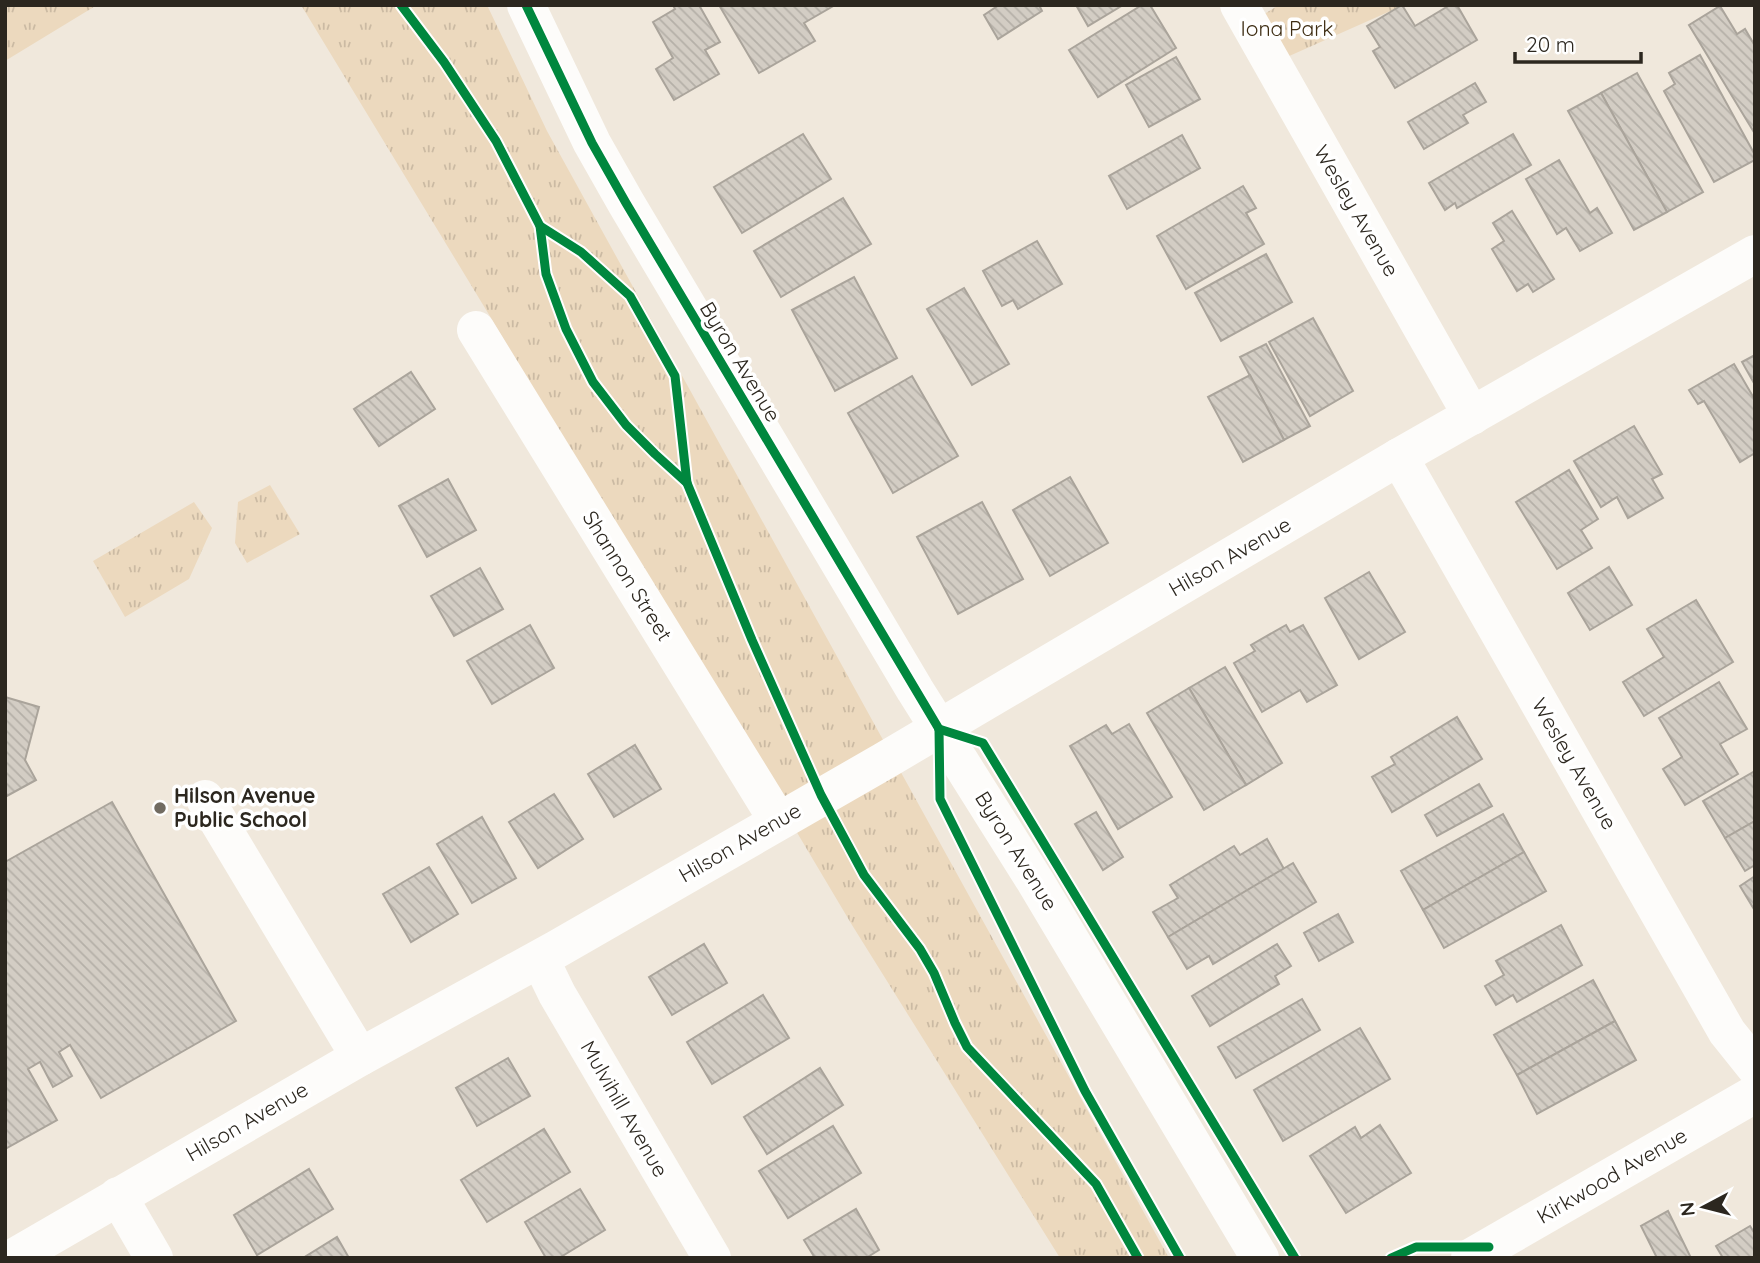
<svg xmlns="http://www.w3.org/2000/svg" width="1760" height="1263" font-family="Quicksand,sans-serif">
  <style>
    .grass { fill: url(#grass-tufts) }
    .building { fill: url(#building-back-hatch); stroke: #aaa49b; stroke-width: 2 }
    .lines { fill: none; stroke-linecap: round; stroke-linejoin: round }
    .minor { stroke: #fdfcfa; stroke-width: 38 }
    .major { stroke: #fdfcfa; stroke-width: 38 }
    .cycleway-casing { stroke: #fff; stroke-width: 13 }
    .cycleway { stroke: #00873e; stroke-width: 9 }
    .poi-dot { fill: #716b61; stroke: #fff; stroke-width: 2.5 }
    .labels { text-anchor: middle; stroke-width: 7; stroke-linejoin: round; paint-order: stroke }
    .park-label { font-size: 21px; fill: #3d2c12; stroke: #fff }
    .street-label { font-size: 21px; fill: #2c271f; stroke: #fff }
    .poi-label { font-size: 21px; font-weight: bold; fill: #2c271f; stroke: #fff; text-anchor: start }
  </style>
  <defs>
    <pattern id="grass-tufts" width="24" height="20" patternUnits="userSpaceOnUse" patternTransform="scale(1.75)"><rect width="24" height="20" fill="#ecd9be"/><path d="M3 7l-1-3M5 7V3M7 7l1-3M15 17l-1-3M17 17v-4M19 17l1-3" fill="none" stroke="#cbbaa3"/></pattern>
    <pattern id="building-back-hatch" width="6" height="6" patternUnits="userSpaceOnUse" patternTransform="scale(1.75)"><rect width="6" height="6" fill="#d3cdc4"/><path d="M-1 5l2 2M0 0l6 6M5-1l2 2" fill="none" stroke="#b5b0a8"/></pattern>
  </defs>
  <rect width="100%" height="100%" fill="#f0e8dc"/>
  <!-- grass -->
  <g class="grass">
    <polygon points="5,5 97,5 5,61"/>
    <polygon points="301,5 487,5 547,131 1169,1258 1060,1258 852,925 488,313"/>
    <polygon points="1279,5 1404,5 1278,61 1253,21"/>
    <polygon points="270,485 300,534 247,563 235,543 238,502"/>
    <polygon points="194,502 212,528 189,579 125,617 93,561"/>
  </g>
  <!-- building -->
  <g class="building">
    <polygon points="673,5 699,5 720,42 705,50 719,74 674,100 656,69 673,58 653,22 675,9"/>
    <polygon points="719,5 835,5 804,23 815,41 759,73"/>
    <polygon points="999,5 1039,5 1042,11 998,39 984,15"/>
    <polygon points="1076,5 1123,5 1088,26"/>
    <polygon points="1142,5 1150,5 1176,48 1098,97 1069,50"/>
    <polygon points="1402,5 1415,26 1450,5 1457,5 1477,40 1395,88 1373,51 1380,47 1367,26"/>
    <polygon points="1720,6 1737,34 1745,29 1755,46 1755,134 1689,25"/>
    <polygon points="1700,55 1755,155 1755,160 1714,182 1664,91 1675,84 1669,73"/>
    <polygon points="1176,57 1200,99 1149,127 1126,85"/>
    <polygon points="1637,73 1703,192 1667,212 1601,93"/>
    <polygon points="1475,83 1486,102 1463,115 1468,123 1424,149 1408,122"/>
    <polygon points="1601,93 1667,212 1634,230 1568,111"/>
    <polygon points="803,134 831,179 742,233 714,187"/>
    <polygon points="1513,134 1531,165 1457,208 1455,203 1445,210 1429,183"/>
    <polygon points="1182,135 1200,168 1127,209 1109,176"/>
    <polygon points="1559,160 1590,213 1597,208 1612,233 1580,251 1566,228 1557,234 1526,179"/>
    <polygon points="1243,186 1256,208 1246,213 1264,244 1186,289 1157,236"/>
    <polygon points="843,198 871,244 781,297 754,251"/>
    <polygon points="1512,211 1554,279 1533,292 1528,284 1517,291 1492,249 1504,241 1493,223"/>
    <polygon points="1037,241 1062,284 1018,309 1013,300 1002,306 983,271"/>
    <polygon points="1266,254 1292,302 1221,341 1195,293"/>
    <polygon points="854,277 897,358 835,391 792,310"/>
    <polygon points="964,288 1009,364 972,385 927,309"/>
    <polygon points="1313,318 1353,391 1310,416 1269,342"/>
    <polygon points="1266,344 1310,426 1284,440 1240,357"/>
    <polygon points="1755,355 1755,385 1742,362"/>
    <polygon points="1734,364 1755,400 1755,453 1740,462 1704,401 1698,404 1689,390"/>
    <polygon points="411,372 435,409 379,446 354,409"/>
    <polygon points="1250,375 1284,440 1243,462 1208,397"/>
    <polygon points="912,376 958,456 893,493 848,413"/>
    <polygon points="1634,426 1662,474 1652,479 1663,498 1628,518 1617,497 1601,507 1574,461"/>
    <polygon points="1569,470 1598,519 1581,530 1592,548 1557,569 1516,502"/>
    <polygon points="1070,477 1108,543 1050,576 1013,510"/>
    <polygon points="448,479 476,530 427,557 399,506"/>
    <polygon points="982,502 1023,579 958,614 917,537"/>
    <polygon points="1609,567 1632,605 1590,630 1568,593"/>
    <polygon points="480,568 503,609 454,636 431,596"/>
    <polygon points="1369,572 1405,632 1359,659 1325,598"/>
    <polygon points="1696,600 1733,662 1644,716 1623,682 1664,657 1647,629"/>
    <polygon points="530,625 554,668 492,704 467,661"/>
    <polygon points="1286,625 1290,632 1303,625 1337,685 1307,702 1300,690 1262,712 1234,663 1255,651 1251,645"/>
    <polygon points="1225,667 1282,763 1246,785 1189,688"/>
    <polygon points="1719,682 1747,729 1720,744 1738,774 1685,805 1663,769 1682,757 1659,718"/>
    <polygon points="1189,688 1246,785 1204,810 1147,713"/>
    <polygon points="5,697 39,707 25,760 36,780 5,797"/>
    <polygon points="1457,717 1482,759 1392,812 1372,777 1395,764 1391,757"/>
    <polygon points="1129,724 1172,797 1118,829 1070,746 1106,725 1112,734"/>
    <polygon points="635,745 661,789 614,817 588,774"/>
    <polygon points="1755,771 1755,821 1725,838 1703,801"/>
    <polygon points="1479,784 1492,806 1437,836 1425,815"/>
    <polygon points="554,794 583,839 538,868 509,822"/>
    <polygon points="112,802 236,1021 101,1098 70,1045 59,1052 72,1076 62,1082 53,1087 40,1062 28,1069 57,1120 5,1149 5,862"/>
    <polygon points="1096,812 1123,857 1103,870 1075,824"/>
    <polygon points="1503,814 1524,852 1423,910 1401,871"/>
    <polygon points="482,817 516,878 472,903 437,844"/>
    <polygon points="1755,821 1755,865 1745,871 1725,838"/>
    <polygon points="1267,839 1284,869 1168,937 1153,912 1178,898 1170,885 1234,846 1240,855"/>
    <polygon points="1524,852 1546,891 1444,948 1423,910"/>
    <polygon points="1293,863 1316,902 1213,964 1209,956 1187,969 1168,937"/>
    <polygon points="429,867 458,914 411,942 383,894"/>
    <polygon points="1755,876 1755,911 1740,886"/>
    <polygon points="1338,914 1353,942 1319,961 1304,933"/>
    <polygon points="1561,925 1582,965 1517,1002 1513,995 1496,1005 1485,986 1504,975 1496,961"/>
    <polygon points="704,944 727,983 672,1015 649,977"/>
    <polygon points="1277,944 1291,966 1275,976 1279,984 1210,1026 1192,996"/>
    <polygon points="1593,980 1615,1021 1517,1075 1494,1035"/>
    <polygon points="763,995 789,1038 712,1084 687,1042"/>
    <polygon points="1302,999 1320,1030 1236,1078 1218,1047"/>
    <polygon points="1615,1021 1636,1060 1537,1114 1517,1075"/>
    <polygon points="1360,1028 1390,1079 1283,1141 1254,1090"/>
    <polygon points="508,1058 530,1096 477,1126 456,1088"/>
    <polygon points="820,1068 843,1105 767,1154 744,1117"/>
    <polygon points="1380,1125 1411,1173 1346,1213 1310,1156 1355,1127 1361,1138"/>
    <polygon points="833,1126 861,1173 788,1218 759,1171"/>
    <polygon points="544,1129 570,1172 487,1222 461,1180"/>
    <polygon points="309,1169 333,1209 257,1255 234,1215"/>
    <polygon points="580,1189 605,1230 559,1258 546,1258 525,1222"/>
    <polygon points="856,1209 879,1250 866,1258 815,1258 804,1240"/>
    <polygon points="1668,1211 1691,1258 1657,1258 1641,1226"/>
    <polygon points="1750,1226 1755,1234 1755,1258 1723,1258 1716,1246"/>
    <polygon points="337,1237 349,1258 303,1258"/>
  </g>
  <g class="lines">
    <!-- minor -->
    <g class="minor">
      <polyline points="526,5 592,143 626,203 915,690 1035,881 1260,1258"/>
      <polyline points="1239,5 1472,416"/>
      <polyline points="476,330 778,821"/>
      <polyline points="1399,457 1727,1032 1755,1067"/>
      <polyline points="205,799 360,1057"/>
      <polyline points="540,959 557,994 712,1258"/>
      <polyline points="118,1196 154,1258"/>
      <polyline points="13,1258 360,1057 557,949 884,761 1399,457 1755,254"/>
    </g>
    <!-- major -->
    <polyline class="major" points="1470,1258 1755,1094"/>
    <defs>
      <g id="cycleway">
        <polyline points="401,5 444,62 496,141 540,226 546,274 566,329 593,382 626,425 655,454 687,483 752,640 821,795 864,875 920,949 934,973 955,1023 967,1047 1096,1184 1138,1258"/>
        <polyline points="526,5 592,143 626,203 939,729"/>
        <polyline points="540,226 581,252 630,296 675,376 687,483"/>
        <polyline points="939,729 983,743 1295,1258"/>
        <polyline points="939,729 940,799 1085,1091 1180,1258"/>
        <polyline points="1391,1258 1416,1247 1489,1247"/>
      </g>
    </defs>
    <!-- cycleway casing -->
    <use href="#cycleway" class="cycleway-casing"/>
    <!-- cycleway -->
    <use href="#cycleway" class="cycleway"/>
  </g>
  <!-- markers -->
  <circle class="poi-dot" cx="160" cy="808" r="7"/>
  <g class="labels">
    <!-- park labels -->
    <g class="park-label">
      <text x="1287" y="36">Iona Park</text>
    </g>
    <!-- street labels -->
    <g class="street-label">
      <text transform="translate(1356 211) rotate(60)" y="7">Wesley Avenue</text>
      <text transform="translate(740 362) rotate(59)" y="7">Byron Avenue</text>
      <text transform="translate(1230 557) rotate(-30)" y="7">Hilson Avenue</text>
      <text transform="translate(627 576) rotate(58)" y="7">Shannon Street</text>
      <text transform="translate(1574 764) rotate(60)" y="7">Wesley Avenue</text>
      <text transform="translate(740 843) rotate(-30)" y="7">Hilson Avenue</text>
      <text transform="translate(1016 851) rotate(58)" y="7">Byron Avenue</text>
      <text transform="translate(624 1109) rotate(60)" y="7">Mulvihill Avenue</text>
      <text transform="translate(247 1122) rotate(-30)" y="7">Hilson Avenue</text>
      <text transform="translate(1612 1176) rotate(-30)" y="7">Kirkwood Avenue</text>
    </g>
    <!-- poi labels -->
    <g class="poi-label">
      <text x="174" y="803">Hilson Avenue<tspan x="174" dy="24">Public School</tspan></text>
    </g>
  </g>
  <!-- border -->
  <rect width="1760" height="1263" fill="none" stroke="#2c271f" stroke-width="14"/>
  <!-- north arrow -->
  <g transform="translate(1704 1207) rotate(263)" stroke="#ffffff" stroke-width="5" paint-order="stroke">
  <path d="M0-5L12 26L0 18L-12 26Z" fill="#2c271f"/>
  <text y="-10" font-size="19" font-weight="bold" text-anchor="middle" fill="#2c271f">N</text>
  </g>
  <!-- scale -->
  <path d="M1515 52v10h126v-10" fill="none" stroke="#2c271f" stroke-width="3.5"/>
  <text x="1526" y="52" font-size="21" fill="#2c271f" stroke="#ffffff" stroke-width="5" paint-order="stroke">20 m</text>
</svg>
